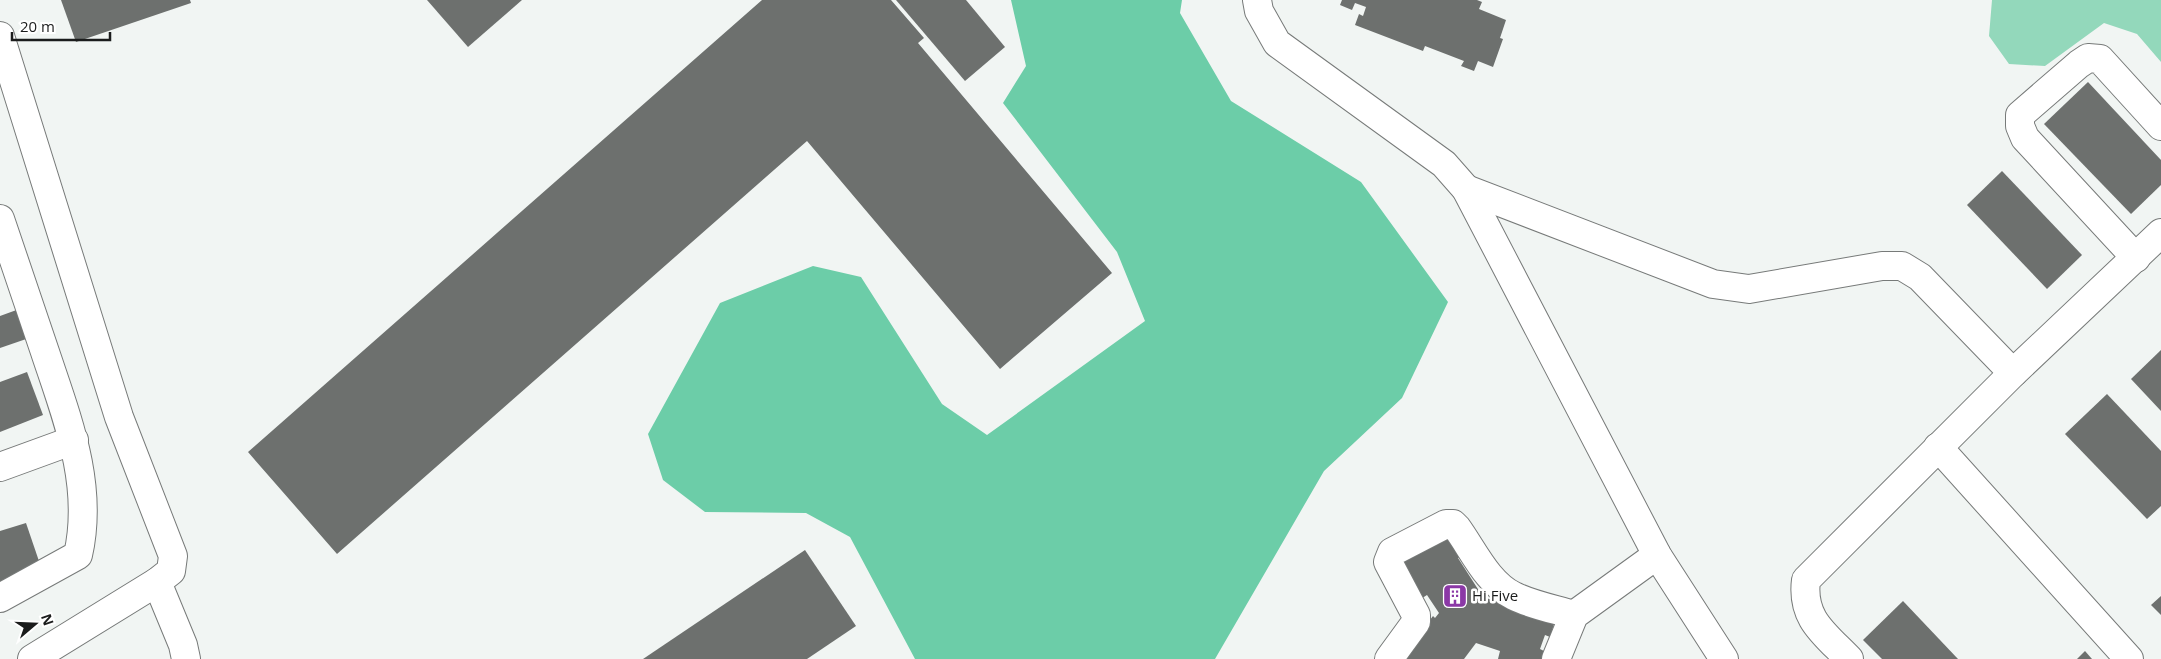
<svg xmlns="http://www.w3.org/2000/svg" width="2161" height="659" font-family="'Open Sans',sans-serif">
  <style>
    .green { fill: #93d8bb }
    .forest { fill: #6ccda8 }
    .building { fill: #6d706e }
    .lines { fill: none; stroke-linecap: round; stroke-linejoin: round }
    .minor-casing { stroke: #777a79; stroke-width: 30 }
    .minor { stroke: #fff; stroke-width: 28 }
    .labels { text-anchor: middle; stroke-width: 5; stroke-linejoin: round; paint-order: stroke }
    .poi-label { font-size: 15px; fill: #1b1c1c; stroke: #fff; text-anchor: start }
  </style>
  <rect width="100%" height="100%" fill="#f1f5f3"/>
  <!-- green -->
  <polygon class="green" points="1992,0 2161,0 2161,62 2137,34 2104,23 2045,66 2009,64 1989,36"/>
  <!-- forest -->
  <polygon class="forest" points="1011,0 1182,0 1180,13 1231,101 1361,182 1448,302 1402,398 1324,471 1215,659 915,659 850,537 806,513 705,512 663,480 648,434 720,303 813,266 861,277 942,404 987,435 1145,321 1117,252 1003,103 1026,66"/>
  <!-- building -->
  <g class="building">
    <polygon points="61,0 190,0 191,3 76,42"/>
    <polygon points="427,0 522,0 468,47"/>
    <polygon points="762,0 891,0 924,38 918,43 1112,273 1000,369 807,141 337,554 248,452"/>
    <polygon points="896,0 966,0 1005,47 965,81"/>
    <polygon points="1342,0 1477,0 1482,2 1479,9 1506,20 1500,38 1503,39 1493,67 1478,61 1474,71 1461,66 1464,61 1425,46 1423,51 1355,25 1359,14 1363,16 1366,7 1355,3 1352,10 1340,5"/>
    <polygon points="2088,82 2161,160 2161,185 2131,214 2044,124"/>
    <polygon points="2002,171 2082,255 2047,289 1967,205"/>
    <polygon points="22,308 32,337 0,348 0,316"/>
    <polygon points="2161,350 2161,411 2131,379"/>
    <polygon points="27,372 43,415 0,432 0,382"/>
    <polygon points="2107,394 2161,451 2161,506 2147,519 2065,434"/>
    <polygon points="26,523 42,570 0,584 0,531"/>
    <polygon points="1447,531 1462,556 1458,558 1483,597 1528,612 1556,618 1550,637 1545,635 1540,649 1544,651 1542,659 1498,659 1500,651 1476,643 1464,659 1400,659 1433,616 1435,618 1439,613 1427,595 1416,602 1399,558"/>
    <polygon points="805,550 856,626 807,659 643,659"/>
    <polygon points="2161,596 2161,615 2151,605"/>
    <polygon points="1903,601 1958,659 1882,659 1863,640"/>
    <polygon points="2085,651 2092,659 2077,659"/>
  </g>
  <g class="lines">
    <defs>
      <g id="minor">
        <polyline points="1257,0 1259,11 1277,43 1444,164 1466,189 1657,555 1724,659"/>
        <polyline points="0,36 119,417 173,556 171,571 157,582 32,659"/>
        <polyline points="1466,189 1713,284 1749,289 1882,266 1902,266 1920,277 2013,373"/>
        <path d="M0,219C15,264 30,308 45,352C67,418 94,485 78,555L0,598"/>
        <polyline points="2136,258 2025,138 2020,126 2020,115 2079,64 2088,58 2100,59 2161,126"/>
        <polyline points="1938,447 2129,659"/>
        <polyline points="0,467 74,440"/>
        <polyline points="157,582 183,645 186,659"/>
        <path d="M1389,659L1416,622V615L1388,562L1392,552L1446,524H1453L1457,528C1473,550 1488,584 1514,596C1532,605 1554,609 1574,615"/>
        <polyline points="1556,659 1574,615 1657,555"/>
        <path d="M1849,659C1825,634 1801,619 1806,580L2013,373L2161,233"/>
      </g>
    </defs>
    <!-- minor casing -->
    <use href="#minor" class="minor-casing"/>
    <!-- minor -->
    <use href="#minor" class="minor"/>
  </g>
  <!-- icons -->
  <defs>
    <symbol id="building-square" viewBox="-11 -11 22 22"><rect x="-9" y="-9" width="18" height="18" rx="4" fill="#8b38a6" stroke="#fff"/><path d="M-4-6H4V6H1V3H-1V6H-4ZM-2.5-4.3h1.7v1.8h-1.7ZM.8-4.3h1.7v1.8H.8ZM-2.5-1h1.7V.8h-1.7ZM.8-1h1.7V.8H.8Z" fill="#fff"/></symbol>
  </defs>
  <g fill-rule="evenodd">
    <use href="#building-square" x="1441" y="582" width="28" height="28"/>
  </g>
  <g class="labels">
    <!-- poi labels -->
    <g class="poi-label">
      <text x="1472" y="601">Hi Five</text>
    </g>
  </g>
  <!-- north arrow -->
  <g transform="translate(35 624) rotate(71)" stroke="#ffffff" stroke-width="4" paint-order="stroke">
  <path d="M0-4L9 19L0 12L-9 19Z" fill="#1b1c1c"/>
  <text y="-8" font-size="14" font-weight="bold" text-anchor="middle" fill="#1b1c1c">N</text>
  </g>
  <!-- scale -->
  <path d="M12 32v8h98v-8" fill="none" stroke="#1b1c1c" stroke-width="2.5"/>
  <text x="20" y="32" font-size="15" fill="#1b1c1c" stroke="#ffffff" stroke-width="4" paint-order="stroke">20 m</text>
</svg>
